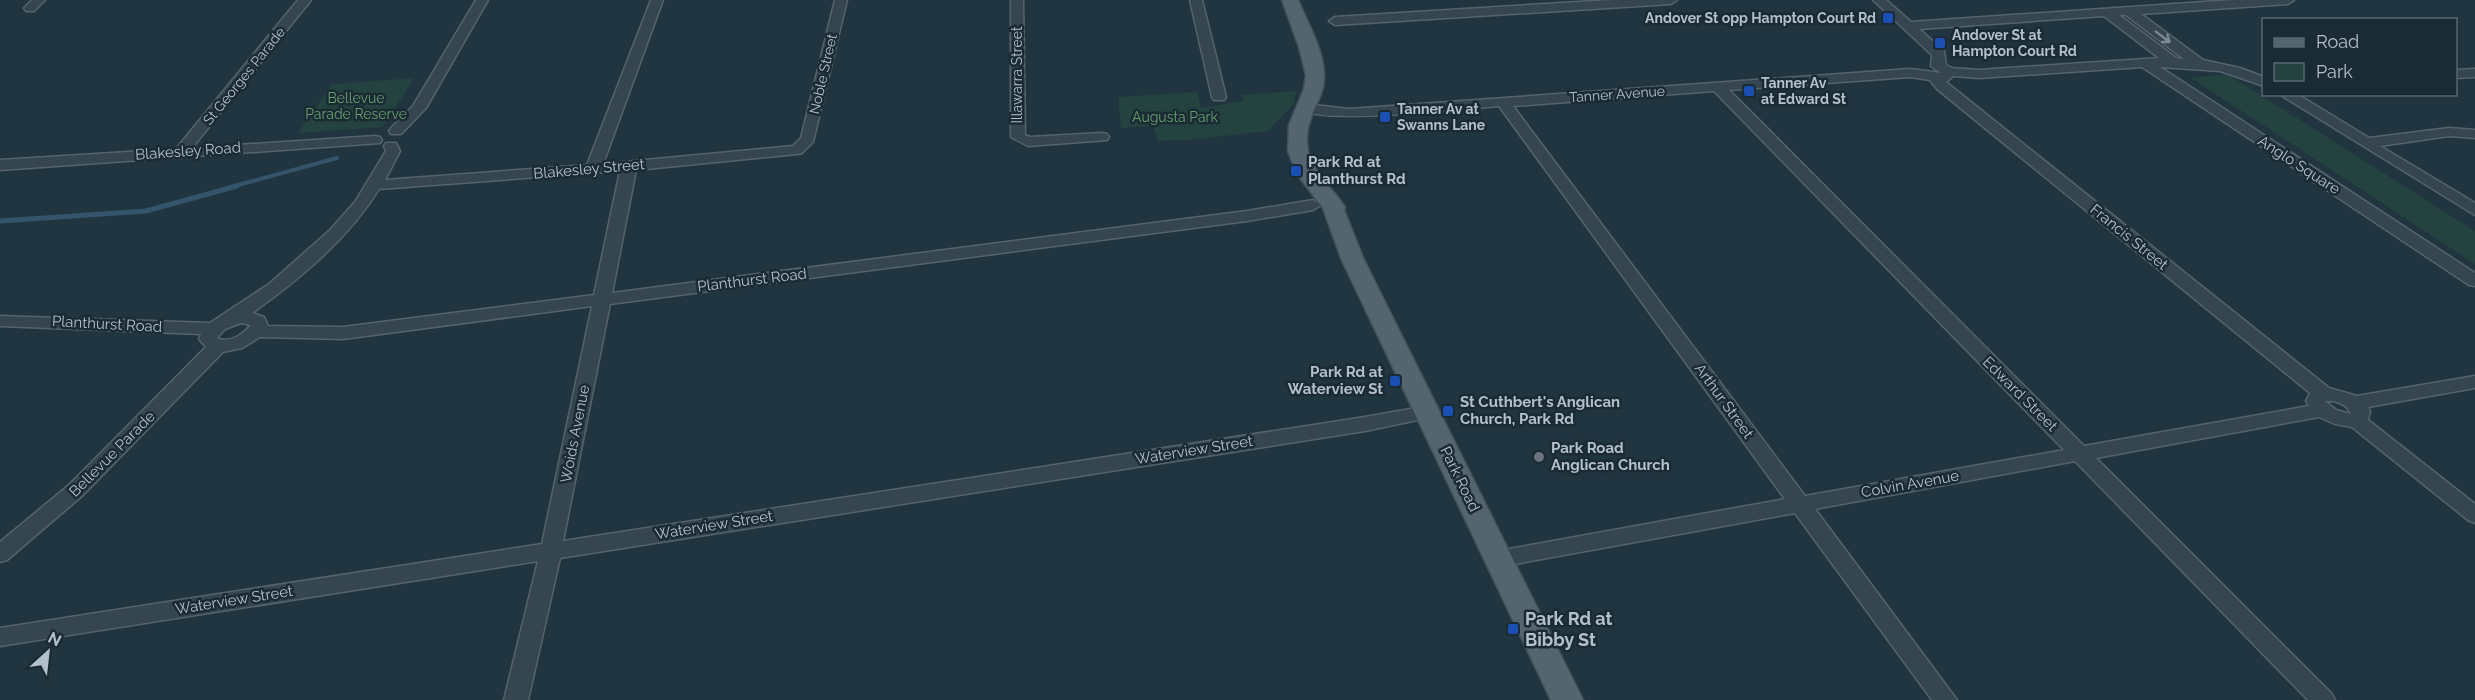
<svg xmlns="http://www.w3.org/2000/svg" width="2475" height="700" font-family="Raleway,sans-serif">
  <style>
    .green { fill: #24423f }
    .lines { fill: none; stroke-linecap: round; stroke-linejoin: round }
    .stream-far1 { stroke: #33546a; stroke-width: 4 }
    .stream { stroke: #33546a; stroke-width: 5 }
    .minor-casing { stroke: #54636e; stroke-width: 3 }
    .major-casing { stroke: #42525c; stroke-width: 3 }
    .minor { fill: #364650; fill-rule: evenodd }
    .major { fill: #546570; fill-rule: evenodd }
    .oneway { stroke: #7a8994 }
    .transit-dot { fill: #1a4fb4; stroke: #1b2b35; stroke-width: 2 }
    .worship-dot { fill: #6b7280; stroke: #1b2b35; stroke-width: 2 }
    .labels { text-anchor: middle; stroke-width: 5; stroke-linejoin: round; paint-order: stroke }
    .far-poi-label { font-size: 14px; font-weight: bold; fill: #b2c0cb; stroke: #1b2b35; text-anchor: start }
    .far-street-label { font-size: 14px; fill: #b2c0cb; stroke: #1b2b35 }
    .far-park-label { font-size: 14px; fill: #669f69; stroke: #1b2b35 }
    .street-label { font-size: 15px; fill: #b2c0cb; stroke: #1b2b35 }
    .poi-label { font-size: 15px; font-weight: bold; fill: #b2c0cb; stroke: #1b2b35; text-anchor: start }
    .near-poi-label { font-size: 18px; font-weight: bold; fill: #b2c0cb; stroke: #1b2b35; text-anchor: start }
  </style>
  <rect width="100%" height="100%" fill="#213541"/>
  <!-- green -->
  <g class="green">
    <polygon points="2227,74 2475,231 2475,264 2191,78"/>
    <polygon points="414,78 383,127 298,133 332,84"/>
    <polygon points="1296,91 1294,104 1268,131 1188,140 1158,141 1153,126 1121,128 1118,97 1197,92 1201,108 1243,101 1241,95"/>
  </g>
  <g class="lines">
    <!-- stream-far1 -->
    <polyline class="stream-far1" points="231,187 337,158"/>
    <!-- stream -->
    <polyline class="stream" points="0,221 146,211 237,186"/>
    <defs>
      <g id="minor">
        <polygon points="32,0 45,0 34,11 26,11 24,8"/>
        <polygon points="298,0 311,0 192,148 375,136 380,137 382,140 380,143 0,170 0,160 176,149"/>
        <polygon points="476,0 488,0 426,108 401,134 391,134 389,131 391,128 413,106"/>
        <path d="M651,0H663L603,164L793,146L801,138L835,0H847L813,142L802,153L797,154L636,170L612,293L1247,211L1313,200L1321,205L1313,210L1247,221L610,304L563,541L1365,417L1427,406L1434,407L1436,412L1434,417L1427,418L1365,431L560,558L528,700H504L538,561L0,646V628L542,544L592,306L343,339L260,337L242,348L223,352L83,495L7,560L0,562V542L69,485L206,347L199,339L201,334L0,326V316L210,323L269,284L330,230L355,202L386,151L384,146L386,143H396L400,151L385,180L587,165ZM620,171L594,295L343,327L268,326L264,317L252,313C300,279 348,239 379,189ZM241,323L251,325C243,334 230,344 217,338L225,329Z"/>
        <polygon points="1011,0 1023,0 1025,135 1030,137 1102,133 1107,134 1109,137 1107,140 1028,146 1011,137"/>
        <polygon points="1190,0 1202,0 1226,97 1224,100 1214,100 1212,97"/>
        <polygon points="1611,0 1677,0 1671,4 1335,25 1329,21 1335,17"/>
        <path d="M1873,0H1886L1911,22L2233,0H2294L2288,4L2141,14L2203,60L2240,68L2264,77V86L2220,71L2160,67L2475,273V286L2469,285L2142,67L1979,78L1953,76L1946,82L2329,388L2357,396L2475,376V388L2368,407L2370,411L2368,420L2475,504V523L2468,520L2352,427L2335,424L2319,417L2096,458L2331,693L2335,700H2308L2075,461L1815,509L1957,700H1932L1795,513L1498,567L1490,565L1487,559L1490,553L1498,551L1785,499L1499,106C1468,109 1315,126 1298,108L1305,104L1349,109L1910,69L1941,73L1931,66L1932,55ZM2119,15H2126L2184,59L2176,58ZM2104,16L2159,58L1979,70L1952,68L1946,65L1944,51L1919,29ZM1910,77L1930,80L1937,89L2310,393L2306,401L2309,406L2084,446L1729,90ZM1714,91L2064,450L1805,496L1513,106ZM2325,401C2335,400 2347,404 2351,414L2336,410Z"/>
        <polygon points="2475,69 2475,77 2456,78 2456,70"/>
        <polygon points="2279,94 2297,94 2369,138 2449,128 2475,130 2475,138 2449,136 2380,146 2475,203 2475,215"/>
      </g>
      <path id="major" d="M1282,0H1298C1308,24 1325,52 1324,79C1324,93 1315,105 1311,118C1296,160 1324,177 1345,207L1344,210L1363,258L1583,700H1551L1341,258L1323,208L1297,174L1288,151L1289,125L1304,89L1306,75L1299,47Z"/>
    </defs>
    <!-- minor casing -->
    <use href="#minor" class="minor-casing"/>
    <!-- major casing -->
    <use href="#major" class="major-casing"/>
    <!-- minor -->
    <use href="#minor" class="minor"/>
    <!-- major -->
    <use href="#major" class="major"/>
  </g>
  <!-- one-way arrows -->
  <defs><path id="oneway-shaft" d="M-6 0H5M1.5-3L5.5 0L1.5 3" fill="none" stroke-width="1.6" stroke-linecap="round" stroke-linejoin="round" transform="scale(1.5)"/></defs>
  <use class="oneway" href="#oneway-shaft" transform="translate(2163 37) rotate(37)"/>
  <!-- markers -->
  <g class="transit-dot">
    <rect x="1882" y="12" width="12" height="12" rx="3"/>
    <rect x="1934" y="37" width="12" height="12" rx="3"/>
    <rect x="1743" y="85" width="12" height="12" rx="3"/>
    <rect x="1379" y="111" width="12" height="12" rx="3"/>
    <rect x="1290" y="165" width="12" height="12" rx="3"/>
    <rect x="1389" y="375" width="12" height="12" rx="3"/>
    <rect x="1442" y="405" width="12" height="12" rx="3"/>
    <rect x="1507" y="623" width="12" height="12" rx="3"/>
  </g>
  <circle class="worship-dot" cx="1539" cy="457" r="6"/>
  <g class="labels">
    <!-- far-poi labels -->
    <g class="far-poi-label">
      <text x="1876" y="23" text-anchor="end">Andover St opp Hampton Court Rd</text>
      <text x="1952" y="40">Andover St at<tspan x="1952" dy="16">Hampton Court Rd</tspan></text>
      <text x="1761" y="88">Tanner Av<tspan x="1761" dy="16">at Edward St</tspan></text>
      <text x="1397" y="114">Tanner Av at<tspan x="1397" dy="16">Swanns Lane</tspan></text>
    </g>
    <!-- far-street labels -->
    <g class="far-street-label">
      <text transform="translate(823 74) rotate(-77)" y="5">Noble Street</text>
      <text transform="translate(1017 75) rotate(-90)" y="5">Illawarra Street</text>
      <text transform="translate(244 76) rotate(-51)" y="5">St Georges Parade</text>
      <text transform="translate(1617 94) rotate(-4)" y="5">Tanner Avenue</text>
    </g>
    <!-- far-park labels -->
    <g class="far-park-label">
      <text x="356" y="103">Bellevue<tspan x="356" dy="16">Parade Reserve</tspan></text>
      <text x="1175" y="122">Augusta Park</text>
    </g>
    <!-- street labels -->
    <g class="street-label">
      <text transform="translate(188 151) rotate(-4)" y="5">Blakesley Road</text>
      <text transform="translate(2299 165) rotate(33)" y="5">Anglo Square</text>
      <text transform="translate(589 169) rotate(-5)" y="5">Blakesley Street</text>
      <text transform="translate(2129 237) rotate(39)" y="5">Francis Street</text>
      <text transform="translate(752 280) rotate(-7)" y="5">Planthurst Road</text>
      <text transform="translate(107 324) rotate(3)" y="5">Planthurst Road</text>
      <text transform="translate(2020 394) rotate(45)" y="5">Edward Street</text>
      <text transform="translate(1724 401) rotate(54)" y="5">Arthur Street</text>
      <text transform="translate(575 434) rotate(-79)" y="5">Woids Avenue</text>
      <text transform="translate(1194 450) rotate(-9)" y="5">Waterview Street</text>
      <text transform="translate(112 454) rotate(-45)" y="5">Bellevue Parade</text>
      <text transform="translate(1460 479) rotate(64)" y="5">Park Road</text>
      <text transform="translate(1910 484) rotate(-10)" y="5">Colvin Avenue</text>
      <text transform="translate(714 525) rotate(-9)" y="5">Waterview Street</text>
      <text transform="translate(234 600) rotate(-9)" y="5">Waterview Street</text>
    </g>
    <!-- poi labels -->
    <g class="poi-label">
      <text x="1308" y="167">Park Rd at<tspan x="1308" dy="17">Planthurst Rd</tspan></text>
      <text x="1383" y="377" text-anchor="end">Park Rd at<tspan x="1383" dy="17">Waterview St</tspan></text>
      <text x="1460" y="407">St Cuthbert's Anglican<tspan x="1460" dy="17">Church, Park Rd</tspan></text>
      <text x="1551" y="453">Park Road<tspan x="1551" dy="17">Anglican Church</tspan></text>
    </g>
    <!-- near-poi labels -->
    <g class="near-poi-label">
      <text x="1525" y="625">Park Rd at<tspan x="1525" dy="21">Bibby St</tspan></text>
    </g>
  </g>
  <!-- legend -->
  <rect x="2262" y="18" width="195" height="78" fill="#1b2b35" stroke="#576771" stroke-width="1.5"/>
  <rect x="2274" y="38" width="30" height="9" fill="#546570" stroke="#576771" stroke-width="1.5"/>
  <text x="2316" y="48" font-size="18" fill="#b2c0cb">Road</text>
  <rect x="2274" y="63" width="30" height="18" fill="#24423f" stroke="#576771" stroke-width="1.5"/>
  <text x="2316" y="78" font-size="18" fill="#b2c0cb">Park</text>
  <!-- north arrow -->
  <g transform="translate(48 652) rotate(27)" stroke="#1b2b35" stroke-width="4.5" paint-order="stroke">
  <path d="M0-4.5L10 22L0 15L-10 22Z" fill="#b2c0cb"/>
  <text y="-9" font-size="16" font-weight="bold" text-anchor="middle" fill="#b2c0cb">N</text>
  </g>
</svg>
